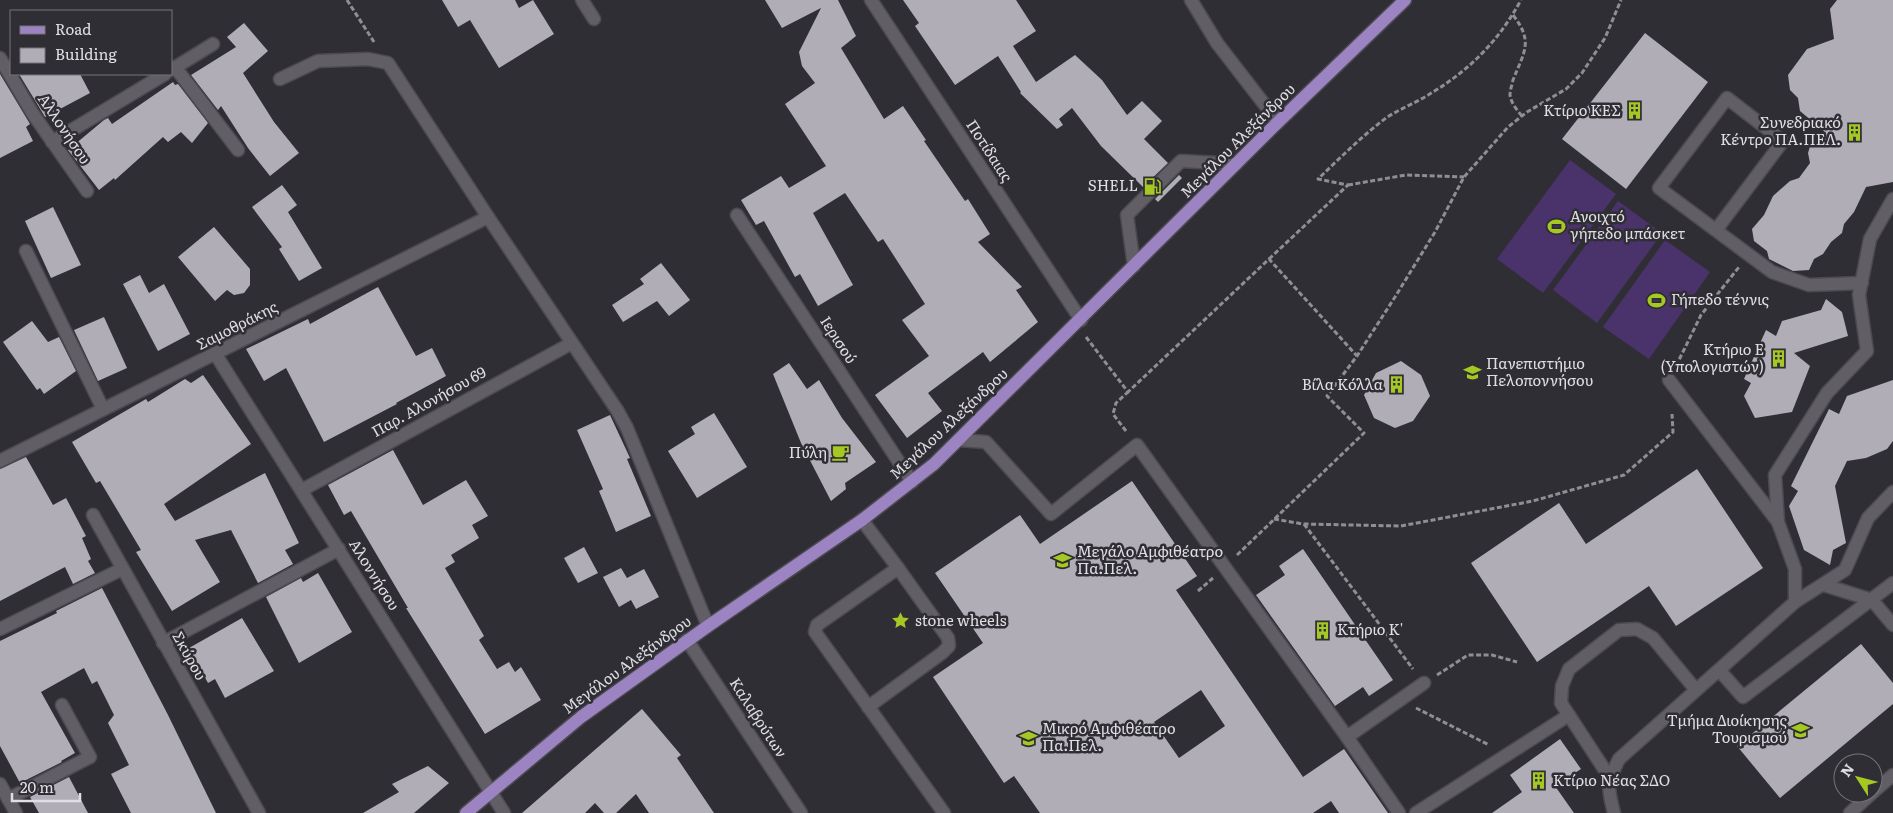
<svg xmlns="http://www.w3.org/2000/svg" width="1893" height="813" font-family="Literata,serif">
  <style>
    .garden { fill: #4a326a }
    .building { fill: #b0adb6; fill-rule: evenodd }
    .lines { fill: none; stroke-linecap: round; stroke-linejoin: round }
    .minor-casing { stroke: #4c4a50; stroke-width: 15 }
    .major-casing { stroke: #4c4a50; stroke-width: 15 }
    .path { stroke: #908e94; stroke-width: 3; stroke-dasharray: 5 2.5; stroke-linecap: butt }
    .minor { stroke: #615e66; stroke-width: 12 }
    .major { stroke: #9c83c2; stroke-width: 12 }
    .labels { text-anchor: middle; stroke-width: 5; stroke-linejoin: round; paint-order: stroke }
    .poi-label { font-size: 15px; fill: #e0dee3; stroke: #302e35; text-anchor: start }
    .street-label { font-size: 15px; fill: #e0dee3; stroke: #302e35 }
  </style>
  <rect width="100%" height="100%" fill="#302e35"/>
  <!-- garden -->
  <g class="garden">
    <polygon points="1570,160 1616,194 1543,293 1497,259"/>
    <polygon points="1618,201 1662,233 1597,323 1553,290"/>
    <polygon points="1665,240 1710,272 1649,359 1603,327"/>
  </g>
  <!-- building -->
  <g class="building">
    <polygon points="442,0 515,0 519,8 533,0 554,34 499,68 470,20 458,27"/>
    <polygon points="765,0 838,0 856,36 841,48 884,119 903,106 926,140 924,141 965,201 968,199 990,234 978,242 1022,287 1016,290 1038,322 990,362 983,352 928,393 942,411 907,438 875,395 929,356 902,320 925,304 883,239 878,242 845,193 813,213 853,285 818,306 800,274 795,277 764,221 756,225 741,200 781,176 789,188 826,166 785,104 815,83 802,66 799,52 821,8 782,28"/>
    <polygon points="903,0 1016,0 1036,31 1013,46 1036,82 1075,55 1102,80 1127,115 1142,101 1162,121 1144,139 1168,163 1143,187 1101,146 1072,108 1059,119 1063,125 1057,129 1020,93 1021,92 998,56 955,85 915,26 919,23"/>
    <polygon points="1837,0 1893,0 1893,182 1866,187 1854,212 1844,224 1842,233 1831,242 1823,254 1814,259 1809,270 1793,271 1769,259 1767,251 1754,241 1752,229 1764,215 1773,196 1790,181 1799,178 1810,163 1808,153 1811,143 1826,133 1800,111 1798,98 1790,90 1788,75 1807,49 1834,39 1830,9"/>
    <polygon points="244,23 268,51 243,73 274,122 299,153 270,176 248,148 221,106 218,110 191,75 236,47 227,37"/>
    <polygon points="1645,33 1708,82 1626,189 1562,139"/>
    <polygon points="0,74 30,124 26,127 33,141 0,158"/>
    <polygon points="19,74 80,74 90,93 45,117"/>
    <polygon points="173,82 175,85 178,84 208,123 192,143 181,132 168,142 163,137 115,180 114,178 99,190 68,150 104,120 108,118 112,124"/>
    <polygon points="1179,175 1182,178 1158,202 1155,199"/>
    <polygon points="282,185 297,205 288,212 322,268 299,281 279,249 282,247 252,207"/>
    <polygon points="53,207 81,265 51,278 25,221"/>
    <polygon points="214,227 250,269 250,285 244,293 234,295 227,290 215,301 178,257"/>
    <polygon points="661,263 690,300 669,316 657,301 623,322 612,305 644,284 640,279"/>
    <polygon points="140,275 149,293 164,284 190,334 158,351 123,284"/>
    <polygon points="378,287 416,356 432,348 446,376 396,403 397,404 324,442 286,368 264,381 246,349 308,319 310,324"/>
    <polygon points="1826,299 1842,312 1848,336 1794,353 1810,366 1792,412 1755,418 1744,396 1751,383 1744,379 1766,330 1776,336 1782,321 1821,310"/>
    <polygon points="104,317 127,368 98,381 74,330"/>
    <polygon points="32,321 48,342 59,337 76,371 44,394 40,388 37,390 3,342"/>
    <polygon points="1401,361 1421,375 1430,396 1413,421 1395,428 1374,418 1364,395 1376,373"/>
    <polygon points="789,363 807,389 819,380 842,418 876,462 845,483 846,489 831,501 801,443 773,374"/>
    <polygon points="203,375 251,444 164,504 175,521 265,473 299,543 285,550 293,564 258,583 231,530 195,540 220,582 172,611 136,552 141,550 100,481 96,483 72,442 146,399 148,402 185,379 191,383"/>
    <polygon points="1893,380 1893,441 1887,449 1866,458 1847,461 1835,486 1846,543 1833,550 1830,565 1804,550 1789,506 1798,491 1791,486 1829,409 1839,414 1847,396"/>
    <polygon points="714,413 747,467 697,498 668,451 695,434 691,427"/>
    <polygon points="610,415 630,458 627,459 651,516 616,532 599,491 603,489 577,430"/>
    <polygon points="393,450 423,505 466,480 488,516 472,525 479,538 451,555 455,562 445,568 484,636 479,640 497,669 509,662 515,672 521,667 541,700 485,734 406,608 408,608 351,511 344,515 328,485"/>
    <polygon points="26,457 53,505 66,498 86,536 82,538 91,559 88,561 95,573 73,584 65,567 0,601 0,469"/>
    <polygon points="1697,469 1763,568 1676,626 1649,586 1537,662 1471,563 1559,503 1586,544"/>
    <path d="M1132,481L1197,576L1176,590L1303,777L1344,749L1388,813H1339L1331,801L1313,813H1040L1014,776L1004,783L933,677L983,643L935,573L1020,515L1040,544ZM1201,690L1225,726L1179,758L1154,722Z"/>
    <polygon points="584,547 598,573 578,583 564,558"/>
    <polygon points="1303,549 1393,680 1369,696 1363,687 1335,706 1256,595 1285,575 1279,566"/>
    <polygon points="621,568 627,578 644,569 659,597 636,609 631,600 619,607 603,577"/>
    <polygon points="318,573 352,632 299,663 266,597 301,578 303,582"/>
    <polygon points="102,588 168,715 216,813 131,813 111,774 129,765 108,723 114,715 97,681 92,684 84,668 41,692 75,753 61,761 62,762 20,783 0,746 0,641 57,613 56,611"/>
    <polygon points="242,618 274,671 225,698 215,679 208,683 189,648"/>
    <polygon points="1861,644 1893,683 1893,704 1780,798 1737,746"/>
    <polygon points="642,709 681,755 677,758 714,813 649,813 636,794 616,813 604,813 595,803 585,813 522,813"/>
    <polygon points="1560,739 1581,769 1555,786 1574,813 1492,813 1522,792 1510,775"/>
    <polygon points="428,766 449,783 414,813 363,813 399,792 392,784"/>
    <polygon points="69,777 88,813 39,813 30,797"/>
  </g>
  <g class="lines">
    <defs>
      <g id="minor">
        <polyline points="582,0 594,19"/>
        <polyline points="871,0 1081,320"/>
        <polyline points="1191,0 1217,43 1278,122"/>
        <polyline points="0,58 33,114 87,191"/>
        <polyline points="175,67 238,150"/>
        <polyline points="171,70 213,44"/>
        <polyline points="280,79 318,61 368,59 388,63 488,217 617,410 627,428 708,626"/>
        <polyline points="52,142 165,74"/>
        <polyline points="737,215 912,482"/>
        <polyline points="1716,230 1783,141 1727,98 1659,188 1772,272 1809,285 1862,283"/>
        <polyline points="26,251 103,409"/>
        <polyline points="1134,266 1127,215 1181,161 1236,164"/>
        <polyline points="216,355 504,813"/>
        <polyline points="1669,380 1778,522"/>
        <polyline points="959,440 986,442 1051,514 1137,445 1347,737 1424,683"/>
        <polyline points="0,461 488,217"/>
        <polyline points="302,490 572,343"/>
        <polyline points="93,515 259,813"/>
        <polyline points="862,520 898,568 817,625 815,632 944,813"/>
        <polyline points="1824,585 1872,600 1893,625"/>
        <polyline points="1795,602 1845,570 1868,518 1893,492"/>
        <polyline points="0,629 122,569"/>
        <polyline points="687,640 801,813"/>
        <polyline points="163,643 339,549"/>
        <polyline points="1719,670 1743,697 1893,583"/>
        <polyline points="868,707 942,653 949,646 948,638 898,568"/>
        <polyline points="1347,737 1399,813"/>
        <polyline points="1610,778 1561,703 1562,686 1569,669 1619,630 1637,629 1653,638 1696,690"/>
        <polyline points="0,784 16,813"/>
        <polyline points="1873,792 1893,775"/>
        <polyline points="8,799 90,757 62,705"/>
        <polyline points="1416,813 1569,715"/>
        <path d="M1614,813C1607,787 1607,783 1619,759L1795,602V569L1778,522L1775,475L1827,393L1867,351L1859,295L1870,239L1893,199"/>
        <polyline points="1850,813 1872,793"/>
      </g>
      <polyline id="major" points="466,813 581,717 708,626 862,520 934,464 1272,128 1405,0"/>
    </defs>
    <!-- minor casing -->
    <use href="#minor" class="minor-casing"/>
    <!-- major casing -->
    <use href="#major" class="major-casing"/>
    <!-- path -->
    <g class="path">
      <polyline points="347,0 374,42"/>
      <path d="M1513,15C1534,42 1524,52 1513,80C1512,85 1510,90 1510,95C1511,103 1517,110 1522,116"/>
      <polyline points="1348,185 1406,175 1464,177"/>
      <path d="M1269,259L1348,185L1318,179C1340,158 1362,136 1386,118C1401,108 1418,102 1433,92C1472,68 1499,40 1521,0"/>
      <polyline points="1086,337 1128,392 1269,259 1357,356"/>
      <polyline points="1676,366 1701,315 1739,267"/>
      <polyline points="1126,431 1113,414 1116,403 1128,392"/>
      <polyline points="1274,519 1303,524 1401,526 1533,501 1624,475 1673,432 1672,414"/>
      <polyline points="1304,524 1413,669"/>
      <polyline points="1237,555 1364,433 1327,396 1357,356 1395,297 1435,232 1464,177 1508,127 1527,112 1566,89 1582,73 1605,38 1621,0"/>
      <polyline points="1198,591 1213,578"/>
      <polyline points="1437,675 1468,655 1492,655 1517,662"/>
      <polyline points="1416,708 1489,745"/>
    </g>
    <!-- minor -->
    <use href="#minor" class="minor"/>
    <!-- major -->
    <use href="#major" class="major"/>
  </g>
  <!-- icons -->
  <defs>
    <symbol id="building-bare" viewBox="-9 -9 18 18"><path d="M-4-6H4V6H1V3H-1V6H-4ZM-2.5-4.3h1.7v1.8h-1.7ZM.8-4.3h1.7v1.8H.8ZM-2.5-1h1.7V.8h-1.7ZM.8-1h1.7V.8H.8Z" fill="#a5c823" stroke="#302e35" stroke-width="2.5" paint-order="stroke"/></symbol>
    <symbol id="fuel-bare" viewBox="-9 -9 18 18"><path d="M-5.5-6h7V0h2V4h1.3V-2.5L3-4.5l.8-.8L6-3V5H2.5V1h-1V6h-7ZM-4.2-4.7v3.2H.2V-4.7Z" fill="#a5c823" stroke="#302e35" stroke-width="2.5" paint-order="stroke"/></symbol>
    <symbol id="stadium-bare" viewBox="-9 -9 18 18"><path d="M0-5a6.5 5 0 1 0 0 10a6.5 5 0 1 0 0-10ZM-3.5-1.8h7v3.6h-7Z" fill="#a5c823" stroke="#302e35" stroke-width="2.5" paint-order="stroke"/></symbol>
    <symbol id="university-bare" viewBox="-9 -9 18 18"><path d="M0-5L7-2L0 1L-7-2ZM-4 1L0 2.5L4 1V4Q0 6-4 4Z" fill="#a5c823" stroke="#302e35" stroke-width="2.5" paint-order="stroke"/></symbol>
    <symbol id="cafe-bare" viewBox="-9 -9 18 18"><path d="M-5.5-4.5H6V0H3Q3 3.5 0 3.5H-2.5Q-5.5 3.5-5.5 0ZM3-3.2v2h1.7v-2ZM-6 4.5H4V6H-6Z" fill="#a5c823" stroke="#302e35" stroke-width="2.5" paint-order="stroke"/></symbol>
    <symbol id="sight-bare" viewBox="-9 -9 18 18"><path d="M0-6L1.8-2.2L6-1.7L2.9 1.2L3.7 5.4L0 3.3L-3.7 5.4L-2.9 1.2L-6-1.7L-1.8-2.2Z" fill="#a5c823" stroke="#302e35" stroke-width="2.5" paint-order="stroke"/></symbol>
  </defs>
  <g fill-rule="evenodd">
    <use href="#building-bare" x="1622" y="98" width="25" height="25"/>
    <use href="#building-bare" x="1842" y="120" width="25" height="25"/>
    <use href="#fuel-bare" x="1140" y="174" width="25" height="25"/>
    <use href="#stadium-bare" x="1544" y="214" width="25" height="25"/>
    <use href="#stadium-bare" x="1644" y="288" width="25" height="25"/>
    <use href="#building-bare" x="1766" y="346" width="25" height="25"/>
    <use href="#university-bare" x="1460" y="360" width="25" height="25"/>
    <use href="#building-bare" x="1384" y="372" width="25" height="25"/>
    <use href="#cafe-bare" x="828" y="440" width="25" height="25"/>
    <use href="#university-bare" x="1050" y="548" width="25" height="25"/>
    <use href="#sight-bare" x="888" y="608" width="25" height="25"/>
    <use href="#building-bare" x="1310" y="618" width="25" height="25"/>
    <use href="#university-bare" x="1788" y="718" width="25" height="25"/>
    <use href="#university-bare" x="1016" y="726" width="25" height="25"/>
    <use href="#building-bare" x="1526" y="768" width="25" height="25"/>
  </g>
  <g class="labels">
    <!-- poi labels -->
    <g class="poi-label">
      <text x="1621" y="116" text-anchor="end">Κτίριο ΚΕΣ</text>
      <text x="1841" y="128" text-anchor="end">Συνεδριακό<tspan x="1841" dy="17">Κέντρο ΠΑ.ΠΕΛ.</tspan></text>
      <text x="1138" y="191" text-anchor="end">SHELL</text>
      <text x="1570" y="222">Ανοιχτό<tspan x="1570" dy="17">γήπεδο μπάσκετ</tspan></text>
      <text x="1671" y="305">Γήπεδο τέννις</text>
      <text x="1764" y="355" text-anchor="end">Κτήριο Ε<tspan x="1764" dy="17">(Υπολογιστών)</tspan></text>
      <text x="1486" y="369">Πανεπιστήμιο<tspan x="1486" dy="17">Πελοποννήσου</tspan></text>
      <text x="1383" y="390" text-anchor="end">Βίλα Κόλλα</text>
      <text x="827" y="458" text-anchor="end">Πύλη</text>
      <text x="1077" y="557">Μεγάλο Αμφιθέατρο<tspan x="1077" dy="17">Πα.Πελ.</tspan></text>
      <text x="915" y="626">stone wheels</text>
      <text x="1337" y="635">Κτήριο Κ'</text>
      <text x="1787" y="726" text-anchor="end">Τμήμα Διοίκησης<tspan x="1787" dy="17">Τουρισμού</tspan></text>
      <text x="1042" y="734">Μικρό Αμφιθέατρο<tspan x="1042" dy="17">Πα.Πελ.</tspan></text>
      <text x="1553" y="786">Κτίριο Νέας ΣΔΟ</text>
    </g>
    <!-- street labels -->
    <g class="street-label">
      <text transform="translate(64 129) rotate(56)" y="5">Αλλονήσου</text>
      <text transform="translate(1238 141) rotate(-45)" y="5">Μεγάλου Αλεξάνδρου</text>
      <text transform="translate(989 151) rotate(57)" y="5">Ποτίδαιας</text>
      <text transform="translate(237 326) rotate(-27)" y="5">Σαμοθράκης</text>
      <text transform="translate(838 340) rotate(57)" y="5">Ιερισού</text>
      <text transform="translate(429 402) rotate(-29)" y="5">Παρ. Αλονήσου 69</text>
      <text transform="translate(949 424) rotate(-43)" y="5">Μεγάλου Αλεξάνδρου</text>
      <text transform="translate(374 575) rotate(58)" y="5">Αλοννήσου</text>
      <text transform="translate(189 656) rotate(61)" y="5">Σκύρου</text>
      <text transform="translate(627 665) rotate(-36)" y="5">Μεγάλου Αλεξάνδρου</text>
      <text transform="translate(758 718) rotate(57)" y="5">Καλαβρύτων</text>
    </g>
  </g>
  <!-- legend -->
  <rect x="10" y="10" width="162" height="65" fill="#302e35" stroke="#76747b"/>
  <rect x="20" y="26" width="25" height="8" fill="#9c83c2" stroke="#76747b"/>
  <text x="55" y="35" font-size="15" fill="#e0dee3">Road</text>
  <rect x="20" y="48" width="25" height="15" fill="#b0adb6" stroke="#76747b"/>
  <text x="55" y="60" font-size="15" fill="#e0dee3">Building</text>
  <!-- north arrow -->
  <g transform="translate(1858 778) rotate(306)"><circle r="24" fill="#302e35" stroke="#76747b"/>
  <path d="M0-4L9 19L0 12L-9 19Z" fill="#a5c823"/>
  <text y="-8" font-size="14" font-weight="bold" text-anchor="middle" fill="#e0dee3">N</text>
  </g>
  <!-- scale -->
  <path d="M12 793v8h68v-8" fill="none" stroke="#e0dee3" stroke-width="2.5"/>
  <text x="20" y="793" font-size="15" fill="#e0dee3" stroke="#302e35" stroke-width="4" paint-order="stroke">20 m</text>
</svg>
